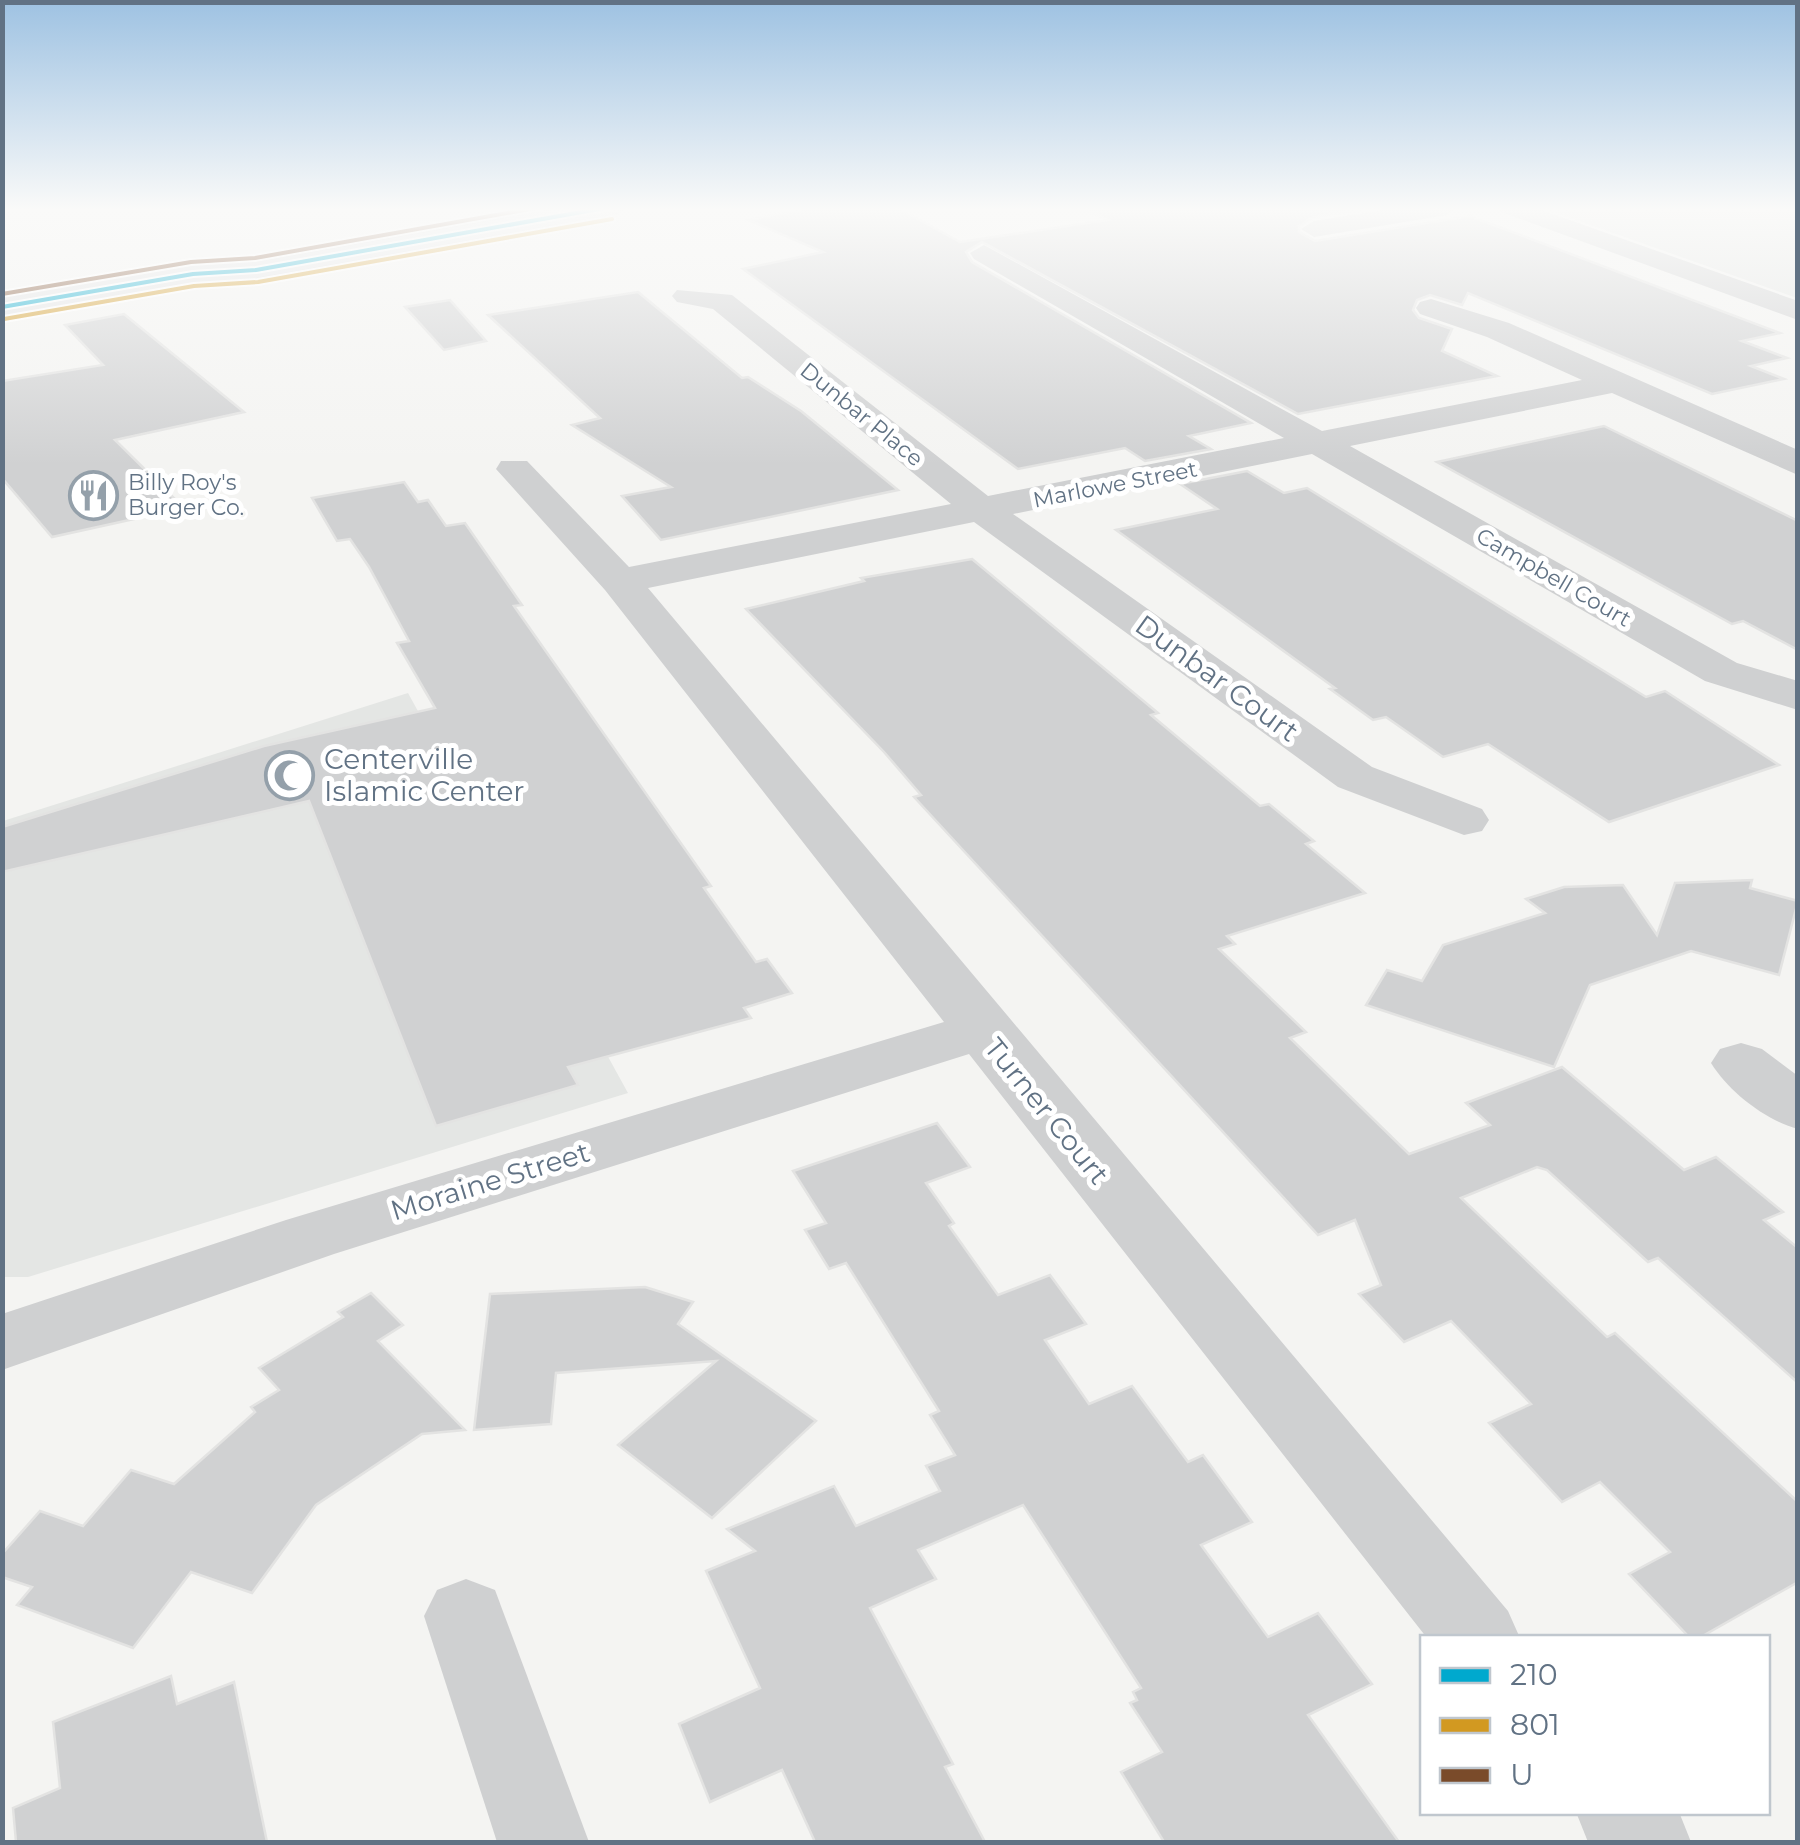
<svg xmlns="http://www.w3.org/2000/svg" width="1800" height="1845" font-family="Montserrat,sans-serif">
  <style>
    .built { fill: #e4e6e4 }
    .building { fill: #d0d1d2; stroke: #e3e3e2; stroke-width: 2.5 }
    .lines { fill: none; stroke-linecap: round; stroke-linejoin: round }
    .major-casing { stroke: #d0d1d2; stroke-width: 5 }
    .minor { fill: #cfd0d1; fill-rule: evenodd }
    .major { fill: #e1e2e3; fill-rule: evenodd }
    .bus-1-casing { stroke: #fff; stroke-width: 8 }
    .bus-2-casing { stroke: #fff; stroke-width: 8 }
    .bus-3-casing { stroke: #fff; stroke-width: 8 }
    .bus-1 { stroke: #00a9ce; stroke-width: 4 }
    .bus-2 { stroke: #d29921; stroke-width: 4 }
    .bus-3 { stroke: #7a4b2a; stroke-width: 4 }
    .labels { text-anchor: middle; stroke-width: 10; stroke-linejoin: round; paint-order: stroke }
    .far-street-label { font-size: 22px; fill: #617284; stroke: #fff }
    .far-poi-label { font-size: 22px; fill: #617284; stroke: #fff; text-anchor: start }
    .street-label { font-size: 28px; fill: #617284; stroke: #fff }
    .poi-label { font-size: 28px; fill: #617284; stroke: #fff; text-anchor: start }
  </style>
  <rect width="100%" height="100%" fill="#f4f4f2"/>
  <!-- built -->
  <g class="built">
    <polygon points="1540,207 1797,207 1797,298"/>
    <polygon points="408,693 628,1093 28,1277 3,1277 3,821"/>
  </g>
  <!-- building -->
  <g class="building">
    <polygon points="815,207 896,207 960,242 1108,220 1080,207 1380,207 1313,217 1299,226 1299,232 1315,241 1470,216 1780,333 1742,341 1787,358 1751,366 1784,379 1712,394 1468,293 1462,305 1430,295 1417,300 1413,310 1419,318 1452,329 1442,351 1497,376 1298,414 982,242 966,252 972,262 1251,423 1189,436 1211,449 1145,461 1125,448 1018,469 743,269 823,252 748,220"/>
    <polygon points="638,292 742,378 748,377 801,411 898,490 661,540 622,496 671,487 572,425 600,418 488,315"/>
    <polygon points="450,300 486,341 444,350 405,307"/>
    <polygon points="124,314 244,412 115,440 184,508 52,537 2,478 2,381 103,365 65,325"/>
    <polygon points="1604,426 1798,521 1798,650 1743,621 1732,624 1437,462"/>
    <polygon points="1247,471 1284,493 1307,488 1646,697 1665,691 1779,765 1609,822 1488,744 1443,757 1386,717 1373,720 1330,689 1335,688 1116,530 1217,509 1180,484"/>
    <polygon points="404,482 418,502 428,500 446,526 465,523 522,605 514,606 711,886 704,888 756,962 767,959 792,993 744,1008 751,1018 568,1067 578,1085 436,1126 309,801 2,872 2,827 264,746 435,708 397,643 409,641 369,567 350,539 337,541 312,498"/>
    <polygon points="972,559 1158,713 1151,715 1260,806 1269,804 1314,841 1306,844 1365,893 1227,936 1235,944 1219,949 1306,1032 1290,1038 1409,1154 1490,1125 1466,1103 1562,1067 1684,1170 1716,1157 1783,1212 1764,1220 1798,1248 1798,1383 1658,1258 1648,1262 1547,1170 1537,1167 1461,1198 1607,1337 1615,1333 1798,1502 1798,1582 1699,1638 1690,1638 1629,1574 1670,1552 1600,1482 1562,1502 1489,1423 1531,1404 1451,1321 1404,1342 1359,1294 1381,1285 1355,1220 1318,1235 914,797 921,795 884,752 746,609 864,581 861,578"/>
    <polygon points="1752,880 1750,888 1798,901 1779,975 1691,951 1590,985 1554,1067 1366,1005 1387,970 1422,981 1443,945 1545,913 1526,899 1564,887 1623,885 1657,935 1675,883"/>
    <polygon points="937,1123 970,1167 926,1183 954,1223 949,1226 998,1295 1050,1275 1086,1324 1045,1340 1089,1404 1132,1386 1188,1462 1203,1455 1252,1522 1201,1545 1268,1637 1318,1613 1372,1684 1308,1715 1399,1842 1164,1842 1121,1772 1162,1752 1130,1703 1137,1700 1133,1692 1141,1688 1023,1505 918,1550 936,1579 870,1608 953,1764 945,1767 985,1842 815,1842 782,1770 710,1802 679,1724 760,1688 706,1571 755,1551 727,1529 834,1486 856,1526 940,1491 926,1466 955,1455 930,1415 939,1411 846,1263 829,1269 805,1230 826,1223 793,1171"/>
    <polygon points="645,1287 693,1302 678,1324 816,1421 712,1518 618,1445 716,1361 556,1373 551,1424 474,1430 490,1294"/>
    <polygon points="371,1293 403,1325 378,1341 465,1430 422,1434 316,1505 252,1593 191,1572 133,1648 17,1605 32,1587 2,1577 2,1554 40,1511 83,1526 131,1470 174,1484 255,1412 251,1407 279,1390 259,1368 343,1317 338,1312"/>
    <polygon points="171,1676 177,1704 234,1682 267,1842 16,1842 13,1808 60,1788 53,1722"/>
  </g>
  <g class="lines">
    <defs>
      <polygon id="major" points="568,207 623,207 610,215 256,278 193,283 2,316 2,298 193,265 256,262"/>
    </defs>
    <!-- major casing -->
    <use href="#major" class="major-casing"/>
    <!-- minor -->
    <g class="minor">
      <polygon points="1402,207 1460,207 1447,215 1314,237 1301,229 1314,221"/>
      <polygon points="1497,207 1533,207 1798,301 1798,320 1501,212"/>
      <polygon points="984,245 1322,431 1582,380 1487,337 1420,314 1416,308 1420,302 1431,299 1509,323 1798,450 1798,475 1612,393 1350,446 1737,663 1798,681 1798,710 1705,681 1312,454 1013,514 1372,767 1482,809 1489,820 1482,831 1464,835 1338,787 974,522 648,588 1508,1611 1520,1638 1427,1638 969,1054 334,1254 2,1370 2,1314 286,1220 944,1022 605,590 496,469 501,461 527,461 629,567 951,504 713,309 677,302 672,296 677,290 732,295 988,496 1284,438 974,259 970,253"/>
      <path d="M1741,1043L1762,1049L1798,1076V1129C1765,1120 1729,1092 1711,1063L1720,1049Z"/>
      <polygon points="466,1579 495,1590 589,1842 497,1842 424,1616 437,1590"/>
      <polygon points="1576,1812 1679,1812 1691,1842 1588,1842"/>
    </g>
    <!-- major -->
    <use href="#major" class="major"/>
    <defs>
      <polyline id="bus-1" points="2,307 193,274 256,270 610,207"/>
      <polyline id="bus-2" points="4,319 194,286 258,282 612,219"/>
      <polyline id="bus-3" points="2,294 191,262 255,258 541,207"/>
    </defs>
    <!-- bus-1 casing -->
    <use href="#bus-1" class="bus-1-casing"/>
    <!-- bus-2 casing -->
    <use href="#bus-2" class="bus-2-casing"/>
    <!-- bus-3 casing -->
    <use href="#bus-3" class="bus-3-casing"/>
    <!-- bus-1 -->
    <use href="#bus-1" class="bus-1"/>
    <!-- bus-2 -->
    <use href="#bus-2" class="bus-2"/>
    <!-- bus-3 -->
    <use href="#bus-3" class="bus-3"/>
  </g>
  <!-- sky -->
  <linearGradient id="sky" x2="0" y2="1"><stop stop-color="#9ec2e2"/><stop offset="0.45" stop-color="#fafaf9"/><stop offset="1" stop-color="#fafaf9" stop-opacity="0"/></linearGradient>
  <rect width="1800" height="465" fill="url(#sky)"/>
  <!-- icons -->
  <defs>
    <symbol id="restaurant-ring" viewBox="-11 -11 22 22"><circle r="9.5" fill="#fff" stroke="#94a0aa" stroke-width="1.5"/><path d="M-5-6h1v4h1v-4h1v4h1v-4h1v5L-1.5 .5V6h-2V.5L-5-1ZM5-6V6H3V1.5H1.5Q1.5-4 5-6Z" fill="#94a0aa"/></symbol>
    <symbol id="mosque-ring" viewBox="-11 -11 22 22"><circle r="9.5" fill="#fff" stroke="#94a0aa" stroke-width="1.5"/><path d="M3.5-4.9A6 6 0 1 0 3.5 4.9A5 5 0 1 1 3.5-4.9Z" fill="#94a0aa"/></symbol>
  </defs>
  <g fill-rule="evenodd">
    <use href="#restaurant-ring" x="66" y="468" width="55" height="55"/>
    <use href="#mosque-ring" x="262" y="748" width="55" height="55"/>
  </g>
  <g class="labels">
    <!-- far-street labels -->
    <g class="far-street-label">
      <text transform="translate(862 414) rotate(39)" y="8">Dunbar Place</text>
      <text transform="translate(1115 484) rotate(-11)" y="8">Marlowe Street</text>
      <text transform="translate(1554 577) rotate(30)" y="8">Campbell Court</text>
    </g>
    <!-- far-poi labels -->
    <g class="far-poi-label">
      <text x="128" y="490">Billy Roy's<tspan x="128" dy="25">Burger Co.</tspan></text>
    </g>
    <!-- street labels -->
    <g class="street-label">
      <text transform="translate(1217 678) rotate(36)" y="10">Dunbar Court</text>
      <text transform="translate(1047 1111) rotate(51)" y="10">Turner Court</text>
      <text transform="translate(490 1181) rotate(-17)" y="10">Moraine Street</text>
    </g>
    <!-- poi labels -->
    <g class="poi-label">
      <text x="324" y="769">Centerville<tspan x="324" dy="32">Islamic Center</tspan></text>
    </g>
  </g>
  <!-- border -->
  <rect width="1800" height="1845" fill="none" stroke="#617284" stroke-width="10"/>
  <!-- legend -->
  <rect x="1420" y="1635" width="350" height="180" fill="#ffffff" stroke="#c0c7ce" stroke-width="2.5"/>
  <rect x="1440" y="1668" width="50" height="15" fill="#00a9ce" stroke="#c0c7ce" stroke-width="2.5"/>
  <text x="1510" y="1685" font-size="30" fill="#617284">210</text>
  <rect x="1440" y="1718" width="50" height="15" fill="#d29921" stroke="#c0c7ce" stroke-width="2.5"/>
  <text x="1510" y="1735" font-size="30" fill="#617284">801</text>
  <rect x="1440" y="1768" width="50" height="15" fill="#7a4b2a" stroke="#c0c7ce" stroke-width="2.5"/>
  <text x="1510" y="1785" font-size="30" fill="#617284">U</text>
</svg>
